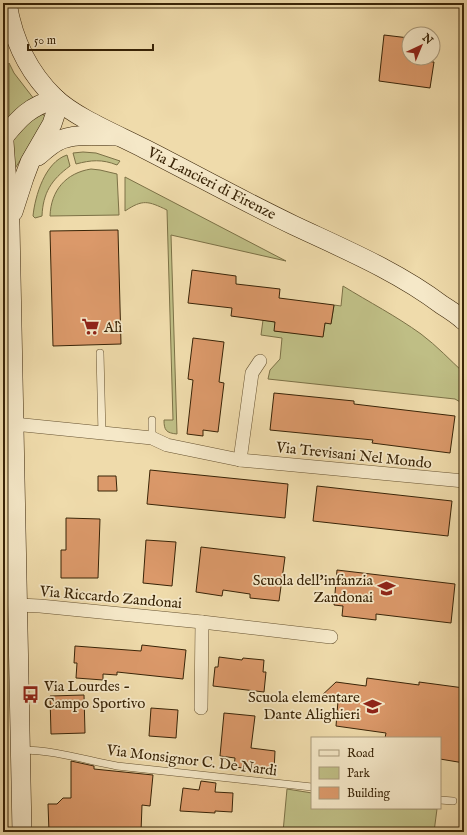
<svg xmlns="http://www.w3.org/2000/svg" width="467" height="835" font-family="'IM FELL English',serif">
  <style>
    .green { fill: #bfbe85; stroke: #7c7146 }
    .building { fill: #db996a; stroke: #392407 }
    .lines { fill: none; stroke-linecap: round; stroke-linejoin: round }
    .lane-casing { stroke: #665230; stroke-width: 8 }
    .street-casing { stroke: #665230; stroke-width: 14 }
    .secondary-casing { stroke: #392407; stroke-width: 20 }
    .lane { stroke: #f5e8c8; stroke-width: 7 }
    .street { stroke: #f5e8c8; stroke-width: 13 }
    .secondary { stroke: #f5e8c8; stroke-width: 19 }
    .labels { text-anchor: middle; stroke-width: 3.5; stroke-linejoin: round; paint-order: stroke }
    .street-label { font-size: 15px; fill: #392407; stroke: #f5e8c8 }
    .poi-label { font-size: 15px; fill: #392407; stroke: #f5e8c8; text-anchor: start }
  </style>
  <rect width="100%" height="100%" fill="#efdbab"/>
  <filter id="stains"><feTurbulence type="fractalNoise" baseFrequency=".005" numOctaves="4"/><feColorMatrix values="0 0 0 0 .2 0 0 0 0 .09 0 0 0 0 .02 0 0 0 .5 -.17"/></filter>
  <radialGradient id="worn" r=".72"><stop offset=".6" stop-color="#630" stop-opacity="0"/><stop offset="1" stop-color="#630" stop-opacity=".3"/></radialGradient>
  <!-- green -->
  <g class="green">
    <polygon points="9,63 14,73 34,99 9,119"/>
    <polygon points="43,114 45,117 44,122 11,175 13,140 35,116"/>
    <path d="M83,152L96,153L120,161L117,165C102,159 91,160 76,164L73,153Z"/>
    <path d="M67,155L70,166C51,180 43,193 42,216L35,218L33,216C35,196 45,162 67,155Z"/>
    <path d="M91,169L100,170L117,174L119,215L50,216C51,190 66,173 91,169Z"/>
    <path d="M125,177L286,261L171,235L177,434C166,433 164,430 164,420H173L167,210C148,201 143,199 125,211Z"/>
    <path d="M343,286C369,302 396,316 421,334C437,346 450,360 464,373V407L462,403L455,399L268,379L270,370L280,359L282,338L261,335L263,320L275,322V331L323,336L325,323H331L334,305L341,306Z"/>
    <polygon points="287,789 312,793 312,808 437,809 434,832 283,832"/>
  </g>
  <!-- building -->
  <g class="building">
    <polygon points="384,35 409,38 409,58 423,58 422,61 434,62 430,88 379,81"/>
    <polygon points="118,230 121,344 53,346 50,231"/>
    <polygon points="192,270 236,276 236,284 280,289 279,298 334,305 331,324 325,323 323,337 274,331 275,322 231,316 232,308 188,303"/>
    <polygon points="193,338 224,342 219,382 224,383 218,432 203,430 203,436 187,434 193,380 188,379"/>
    <polygon points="274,393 354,401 354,404 455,416 450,453 372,443 373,440 270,430"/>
    <polygon points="150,470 288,484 285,518 147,504"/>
    <polygon points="98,476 116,476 117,491 98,491"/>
    <polygon points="317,486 452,501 448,536 313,521"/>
    <polygon points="66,518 100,519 98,578 61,578 61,550 66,550"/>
    <polygon points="146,540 176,542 172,586 143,583"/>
    <polygon points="201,547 285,557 279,601 250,598 250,594 223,590 222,596 196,592"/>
    <polygon points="337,570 455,584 451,623 376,614 376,620 342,616 343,606 334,605"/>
    <polygon points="142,645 186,650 183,679 117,672 117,675 103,674 103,680 76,678 77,663 74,663 75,646 141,651"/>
    <polygon points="219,657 242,660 243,658 264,660 263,672 266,672 264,692 213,686 215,667 218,667"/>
    <polygon points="367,678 419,685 419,682 464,688 464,763 440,759 440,738 385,738 386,733 336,726 338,701 318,699 336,682 366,686"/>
    <polygon points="84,695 85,733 51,734 50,696"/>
    <polygon points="151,708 178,710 176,738 149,736"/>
    <polygon points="224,713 255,716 251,748 275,751 274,771 234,767 235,758 220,756"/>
    <polygon points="71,761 94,766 94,769 153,775 150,806 142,805 141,832 49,832 48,804 57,804 63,798 71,798"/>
    <polygon points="201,781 216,783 215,792 233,793 232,812 215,811 215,813 180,811 183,788 199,790"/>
  </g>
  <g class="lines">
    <defs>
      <g id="lane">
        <polyline points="100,353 102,434"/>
        <polyline points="152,438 152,420"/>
        <path d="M21,750C54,750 85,760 117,766L312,787"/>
        <polyline points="440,800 453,801"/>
      </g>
      <g id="street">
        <polyline points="14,424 152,438 167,445 240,460 464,481"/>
        <polyline points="240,460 252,373 260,361"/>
        <polyline points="18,605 40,606 202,622 331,637"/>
        <polyline points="201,708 202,622"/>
      </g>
      <g id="secondary">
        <path d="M7,3C13,40 28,72 55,98C76,118 118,135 145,149C194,174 243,201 293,225C344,249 397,271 442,305C450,310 458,315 464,321"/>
        <polyline points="3,128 10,225 22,832"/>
        <path d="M3,138C20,117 30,106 56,99"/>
        <path d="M38,156C44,151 50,145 58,141C73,133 100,136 117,136"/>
        <polyline points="13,212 24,178 30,162 52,124 56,112 56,99"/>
      </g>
    </defs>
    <!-- lane casing -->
    <use href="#lane" class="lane-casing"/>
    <!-- street casing -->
    <use href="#street" class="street-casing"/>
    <!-- secondary casing -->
    <use href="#secondary" class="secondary-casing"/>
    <!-- lane -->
    <use href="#lane" class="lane"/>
    <!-- street -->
    <use href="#street" class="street"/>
    <!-- secondary -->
    <use href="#secondary" class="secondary"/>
  </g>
  <!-- icons -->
  <defs>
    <symbol id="supermarket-bare" viewBox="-9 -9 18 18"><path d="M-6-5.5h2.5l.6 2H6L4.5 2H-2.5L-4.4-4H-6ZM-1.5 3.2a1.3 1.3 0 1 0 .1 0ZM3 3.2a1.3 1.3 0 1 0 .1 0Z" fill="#8f2418" stroke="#f5e8c8" stroke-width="2.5" paint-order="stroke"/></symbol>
    <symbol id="school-bare" viewBox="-9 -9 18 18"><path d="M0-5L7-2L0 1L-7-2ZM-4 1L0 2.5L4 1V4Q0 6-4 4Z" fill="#8f2418" stroke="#f5e8c8" stroke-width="2.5" paint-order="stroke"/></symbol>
    <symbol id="bus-bare" viewBox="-9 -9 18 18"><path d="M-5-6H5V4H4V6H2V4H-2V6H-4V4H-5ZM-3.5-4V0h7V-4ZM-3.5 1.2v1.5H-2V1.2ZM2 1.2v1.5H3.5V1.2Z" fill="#8f2418" stroke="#f5e8c8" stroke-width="2.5" paint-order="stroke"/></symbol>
  </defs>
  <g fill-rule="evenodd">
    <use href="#supermarket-bare" x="78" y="314" width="25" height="25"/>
    <use href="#school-bare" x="374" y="576" width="25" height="25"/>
    <use href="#bus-bare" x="18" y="682" width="25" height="25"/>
    <use href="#school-bare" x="360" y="694" width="25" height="25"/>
  </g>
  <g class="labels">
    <!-- street labels -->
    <g class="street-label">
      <text transform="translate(212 183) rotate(27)" y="5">Via Lancieri di Firenze</text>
      <text transform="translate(354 455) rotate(6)" y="5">Via Trevisani Nel Mondo</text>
      <text transform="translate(111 597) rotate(5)" y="5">Via Riccardo Zandonai</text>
      <text transform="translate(192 760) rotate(7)" y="5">Via Monsignor C. De Nardi</text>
    </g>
    <!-- poi labels -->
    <g class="poi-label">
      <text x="104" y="332">Alì</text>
      <text x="373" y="585" text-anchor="end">Scuola dell'infanzia<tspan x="373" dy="17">Zandonai</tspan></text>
      <text x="44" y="691">Via Lourdes -<tspan x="44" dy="17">Campo Sportivo</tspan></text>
      <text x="360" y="702" text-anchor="end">Scuola elementare<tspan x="360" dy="17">Dante Alighieri</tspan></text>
    </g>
  </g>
  <!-- margin -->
  <rect width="467" height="835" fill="none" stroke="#efdbab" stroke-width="16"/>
  <rect x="4" y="4" width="459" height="827" fill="none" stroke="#392407" stroke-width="2"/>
  <rect x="8" y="8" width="451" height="819" fill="none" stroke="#392407"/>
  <!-- legend -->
  <rect x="311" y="737" width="130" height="72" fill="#f5e8c8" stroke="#aa9a7b"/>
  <rect x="319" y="750" width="20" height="6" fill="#f5e8c8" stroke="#aa9a7b"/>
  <text x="347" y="757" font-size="12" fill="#392407">Road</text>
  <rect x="319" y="767" width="20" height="12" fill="#bfbe85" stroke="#aa9a7b"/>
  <text x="347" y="777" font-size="12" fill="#392407">Park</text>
  <rect x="319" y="787" width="20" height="12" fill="#db996a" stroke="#aa9a7b"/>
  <text x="347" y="797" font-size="12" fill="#392407">Building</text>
  <!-- north arrow -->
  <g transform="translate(421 46) rotate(44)"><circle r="19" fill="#f5e8c8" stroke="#aa9a7b"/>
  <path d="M0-3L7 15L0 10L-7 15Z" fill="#8f2418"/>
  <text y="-6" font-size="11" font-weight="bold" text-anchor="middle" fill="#392407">N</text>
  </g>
  <!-- scale -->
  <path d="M28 44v6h125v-6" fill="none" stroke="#392407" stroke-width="2"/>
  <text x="34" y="44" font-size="12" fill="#392407" stroke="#f5e8c8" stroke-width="3" paint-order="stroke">50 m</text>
  <rect width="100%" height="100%" filter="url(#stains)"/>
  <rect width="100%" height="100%" fill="url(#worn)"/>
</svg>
